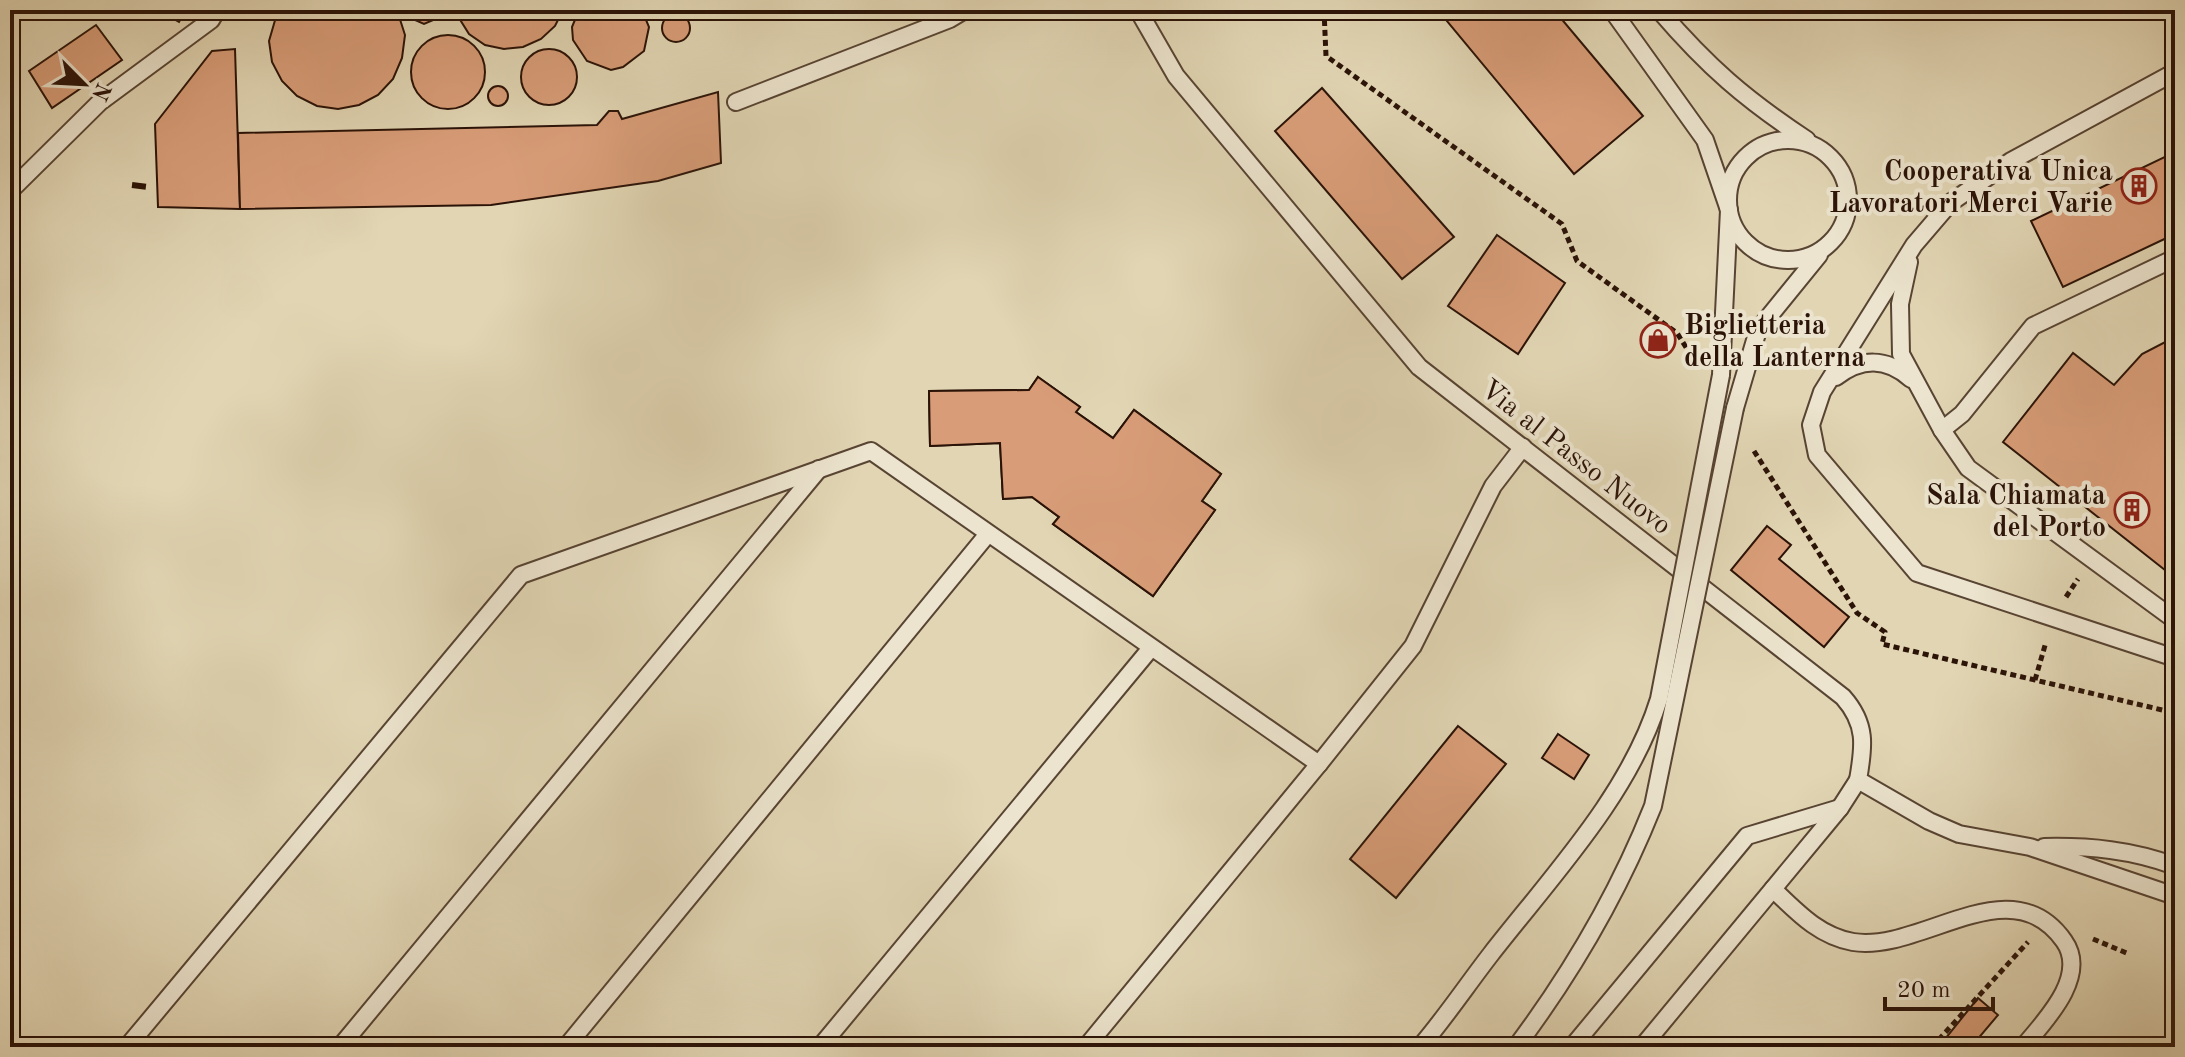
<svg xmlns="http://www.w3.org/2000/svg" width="2185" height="1057" font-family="'Old Standard TT',serif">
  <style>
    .building { fill: #d89d78; stroke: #2b1308; stroke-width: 2 }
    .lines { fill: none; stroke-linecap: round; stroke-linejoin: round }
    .lane-casing { stroke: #584433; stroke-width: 20 }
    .path { stroke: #2b1308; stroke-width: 5; stroke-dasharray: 6 4; stroke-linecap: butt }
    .lane { stroke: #ece4ce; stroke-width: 16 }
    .rail { stroke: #2b1308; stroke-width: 6; stroke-dasharray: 14 14; stroke-linecap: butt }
    .lane-bridge-casing { stroke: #584433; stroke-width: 20; stroke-linecap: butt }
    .lane-bridge { stroke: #ece4ce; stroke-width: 16 }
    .labels { text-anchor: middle; stroke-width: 8; stroke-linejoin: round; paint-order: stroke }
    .poi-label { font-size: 28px; font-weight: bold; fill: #2b1308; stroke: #ece4ce; text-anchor: end }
    .street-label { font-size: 28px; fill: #2b1308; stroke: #ece4ce }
  </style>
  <rect width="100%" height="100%" fill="#e1d5b3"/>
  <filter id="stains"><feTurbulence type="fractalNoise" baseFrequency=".0025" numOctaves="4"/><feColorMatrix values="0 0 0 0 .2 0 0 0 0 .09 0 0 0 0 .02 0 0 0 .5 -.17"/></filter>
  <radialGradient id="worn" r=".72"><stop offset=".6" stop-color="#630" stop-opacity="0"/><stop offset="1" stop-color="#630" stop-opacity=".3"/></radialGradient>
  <!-- building -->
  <g class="building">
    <polygon points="158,10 186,10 179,22"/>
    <polygon points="278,10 397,10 405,35 402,58 393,79 378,95 359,105 338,109 317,106 297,96 282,81 272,62 269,41"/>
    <polygon points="441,10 438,18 424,24 415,20 410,10"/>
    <polygon points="454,10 563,10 555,26 541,39 523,47 504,49 485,45 469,34"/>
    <polygon points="579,10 642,10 649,27 644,51 623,67 611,70 587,61 573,40 572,27"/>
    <polygon points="1458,10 1554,10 1643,116 1574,174 1446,20"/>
    <circle cx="676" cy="28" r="14"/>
    <polygon points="96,25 122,60 52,108 29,71"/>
    <circle cx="448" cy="72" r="37"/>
    <polygon points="235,49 240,209 158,207 155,124 212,51"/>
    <circle cx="549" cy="77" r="28"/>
    <circle cx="498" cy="96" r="10"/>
    <polygon points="1322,88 1454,237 1402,279 1275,131"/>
    <polygon points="718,92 721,163 658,181 491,205 240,209 238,133 597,125 609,111 618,111 622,119"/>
    <polygon points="2175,152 2175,234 2063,287 2031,221"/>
    <polygon points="1497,235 1565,283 1518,354 1448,306"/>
    <polygon points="2175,337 2175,578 2003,442 2073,353 2114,385 2142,354"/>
    <polygon points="1038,377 1080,407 1076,412 1113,438 1134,410 1221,474 1202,501 1215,510 1153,596 1053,524 1059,517 1032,497 1003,499 1000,443 930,446 929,391 1029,390"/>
    <polygon points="1038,377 1080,407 1076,412 1113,438 1134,410 1221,474 1202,501 1215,510 1153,596 1053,524 1059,517 1032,497 1003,499 1000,443 930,446 929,391 1029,390"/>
    <polygon points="1767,526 1791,545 1779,559 1849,617 1824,647 1731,570"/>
    <polygon points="1458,726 1506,764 1396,898 1350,859"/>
    <polygon points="1558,734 1589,755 1574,779 1542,758"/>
    <polygon points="1978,998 1998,1015 1971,1047 1955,1047 1945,1039"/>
  </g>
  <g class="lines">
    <defs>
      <g id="lane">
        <path d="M1138,10L1176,76L1419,367L1843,697C1867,724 1864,746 1858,780L1929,821L1959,834L2030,847L2175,896"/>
        <polyline points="1612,10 1705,140 1729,210 1721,375"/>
        <path d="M1659,10C1708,67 1745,99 1807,140"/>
        <polyline points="2175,72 2011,161 1950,203 1914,245 1822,392 1811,425 1817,455 1917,573 2175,658"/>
        <polyline points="736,102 950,19 965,10"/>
        <circle cx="1788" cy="200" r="60"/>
        <polyline points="10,191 100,102 211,20 217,10"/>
        <polyline points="1909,262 1900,304 1901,354 1942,430 1968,468 2175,620"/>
        <path d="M1836,377C1861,358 1886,357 1911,379"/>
        <polyline points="1735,408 1758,330 1819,255"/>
        <polyline points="1942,430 1962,414 2033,326 2175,258"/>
        <polyline points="1319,764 1413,646 1493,486 1523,447"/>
        <path d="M2044,847C2090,846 2132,850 2175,866"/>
        <path d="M1773,889C1797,912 1819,936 1853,942C1921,953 2011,865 2064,941C2089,976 2045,1021 2023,1047"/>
        <polyline points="127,1047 521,575 871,451 1319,764 1086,1047"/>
        <polyline points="340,1047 819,469"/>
        <polyline points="566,1047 987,535"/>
        <polyline points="820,1047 1151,648"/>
        <polyline points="1572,1047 1747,836 1840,808"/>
        <polyline points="1642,1047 1840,808 1858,780"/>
      </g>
    </defs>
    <!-- lane casing -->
    <use href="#lane" class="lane-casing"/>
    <!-- path -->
    <g class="path">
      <polyline points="1324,10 1326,56 1562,224 1577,261 1677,333 1694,360"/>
      <polyline points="1754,451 1857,613 1885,632 1882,644 2175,713"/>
      <polyline points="2066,597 2078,579"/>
      <polyline points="2035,680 2046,642"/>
      <polyline points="2093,939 2129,954"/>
      <polyline points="1932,1047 2028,942"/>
    </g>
    <!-- lane -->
    <use href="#lane" class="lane"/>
    <!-- rail -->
    <polyline class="rail" points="132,185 157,188"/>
    <defs>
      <g id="lane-bridge">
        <path d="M1420,1047C1445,1018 1467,985 1491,954C1551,877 1630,794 1659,699L1721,375"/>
        <path d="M1516,1047C1573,971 1618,894 1653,806L1735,408"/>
      </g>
    </defs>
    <!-- lane-bridge casing -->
    <use href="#lane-bridge" class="lane-bridge-casing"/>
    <!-- lane-bridge -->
    <use href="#lane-bridge" class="lane-bridge"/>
  </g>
  <!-- icons -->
  <defs>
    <symbol id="building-ring" viewBox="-11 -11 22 22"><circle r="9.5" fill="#ece4ce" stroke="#8f2418" stroke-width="1.5"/><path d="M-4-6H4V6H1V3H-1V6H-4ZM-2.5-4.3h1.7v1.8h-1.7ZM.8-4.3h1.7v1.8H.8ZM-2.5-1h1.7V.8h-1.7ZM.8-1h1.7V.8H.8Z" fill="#8f2418"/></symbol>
    <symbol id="shop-ring" viewBox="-11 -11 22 22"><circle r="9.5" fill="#ece4ce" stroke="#8f2418" stroke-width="1.5"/><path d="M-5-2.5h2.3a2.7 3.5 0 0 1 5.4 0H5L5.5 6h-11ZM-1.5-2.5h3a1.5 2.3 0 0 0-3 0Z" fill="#8f2418"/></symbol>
  </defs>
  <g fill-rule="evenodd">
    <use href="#building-ring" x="2119" y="166" width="40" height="40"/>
    <use href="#shop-ring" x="1638" y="320" width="40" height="40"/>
    <use href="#building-ring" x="2112" y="490" width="40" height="40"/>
  </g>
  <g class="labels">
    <!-- poi labels -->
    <g class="poi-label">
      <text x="2113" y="180">Cooperativa Unica<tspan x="2113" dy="32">Lavoratori Merci Varie</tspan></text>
      <text x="1684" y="334" text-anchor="start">Biglietteria<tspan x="1684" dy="32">della Lanterna</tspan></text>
      <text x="2106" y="504">Sala Chiamata<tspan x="2106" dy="32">del Porto</tspan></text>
    </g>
    <!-- street labels -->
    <g class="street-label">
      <text transform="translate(1577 456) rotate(38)" y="10">Via al Passo Nuovo</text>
    </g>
  </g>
  <!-- margin -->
  <rect width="2185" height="1057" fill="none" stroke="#e1d5b3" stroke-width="40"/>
  <rect x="12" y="12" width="2161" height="1033" fill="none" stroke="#2b1308" stroke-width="4"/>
  <rect x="20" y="20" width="2145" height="1017" fill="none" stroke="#2b1308" stroke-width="2"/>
  <!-- north arrow -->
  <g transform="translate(84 84) rotate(114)" stroke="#ece4ce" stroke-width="6" paint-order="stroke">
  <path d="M0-6L14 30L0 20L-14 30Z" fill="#2b1308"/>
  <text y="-12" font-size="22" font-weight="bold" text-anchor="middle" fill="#2b1308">N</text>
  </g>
  <!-- scale -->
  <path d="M1885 997v12h108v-12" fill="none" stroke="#2b1308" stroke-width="4"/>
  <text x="1897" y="997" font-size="24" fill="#2b1308" stroke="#ece4ce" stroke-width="6" paint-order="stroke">20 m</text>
  <rect width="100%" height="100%" filter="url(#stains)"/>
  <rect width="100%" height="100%" fill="url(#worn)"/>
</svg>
